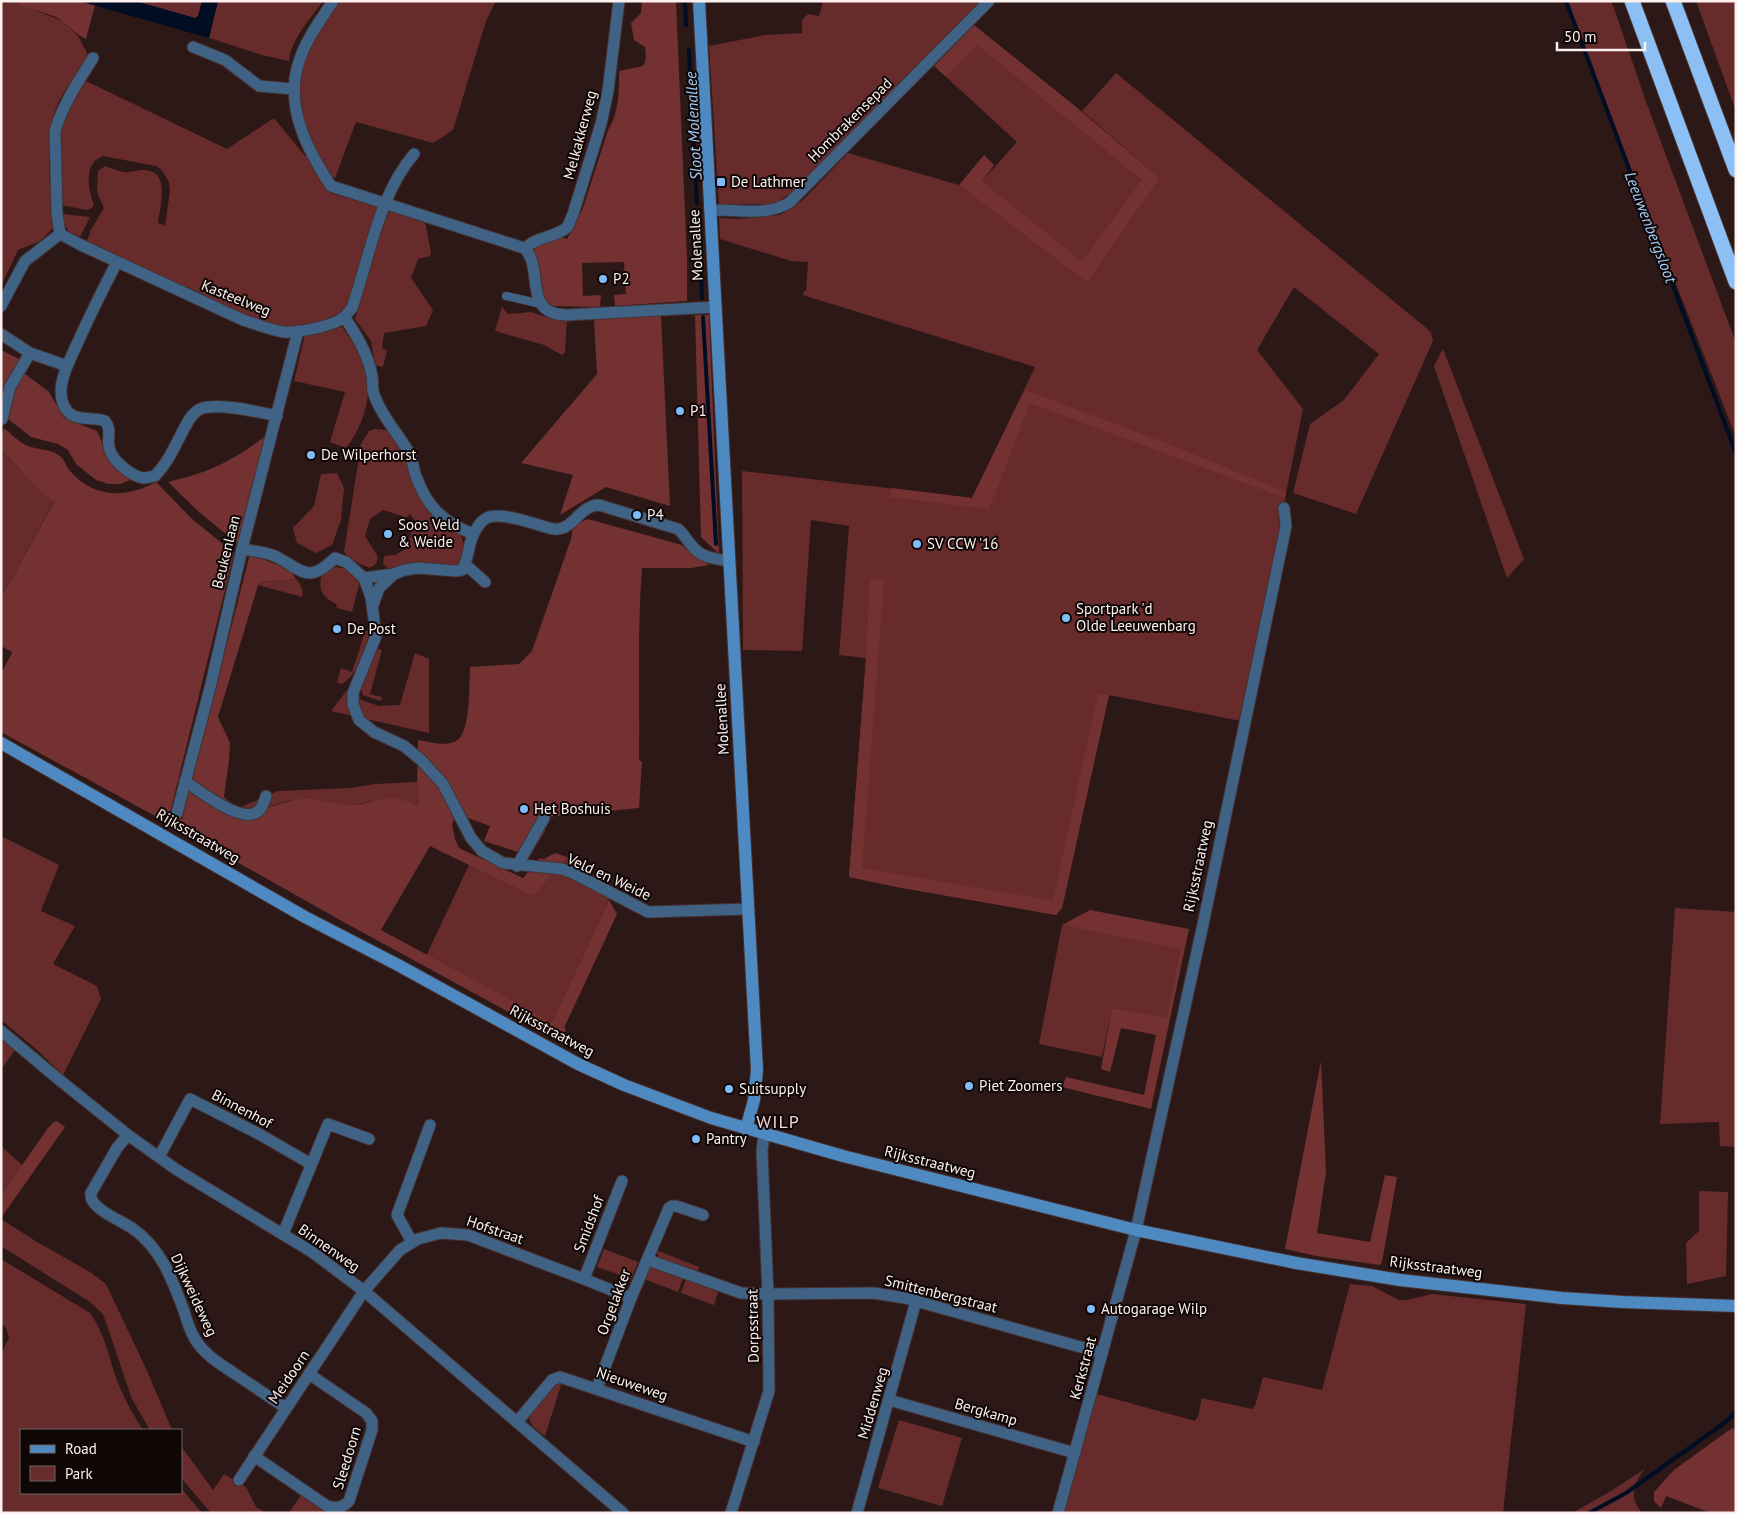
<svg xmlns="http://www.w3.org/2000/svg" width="1737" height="1514" font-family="'PT Sans',sans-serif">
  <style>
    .green { fill: #682b2c }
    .forest { fill: #743132 }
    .water { fill: #000d23 }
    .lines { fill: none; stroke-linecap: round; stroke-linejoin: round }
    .stream { stroke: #000d23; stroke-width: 4 }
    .pedestrian-casing { stroke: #453231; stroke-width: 9 }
    .minor-casing { stroke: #453231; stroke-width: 13 }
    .secondary-casing { stroke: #453231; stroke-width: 14 }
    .motorway-casing { stroke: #453231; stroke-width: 17 }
    .pedestrian { stroke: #3f6285; stroke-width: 8 }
    .minor { stroke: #3f6285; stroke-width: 11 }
    .secondary { stroke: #4e89c1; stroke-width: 12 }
    .motorway { stroke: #8cc0f4; stroke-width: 15 }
    .poi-dot { fill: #7fbdfa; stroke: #0f0606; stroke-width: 2 }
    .labels { text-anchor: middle; stroke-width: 4; stroke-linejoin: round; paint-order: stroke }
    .street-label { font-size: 15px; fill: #fdf1f0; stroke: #0f0606 }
    .poi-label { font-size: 15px; fill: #fdf1f0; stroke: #0f0606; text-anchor: start }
    .water-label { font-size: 16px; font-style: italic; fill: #a2cdf7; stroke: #0f0606 }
    .quarter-label { font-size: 18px; letter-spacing: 1px; fill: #f4d6d5; stroke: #0f0606 }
  </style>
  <rect width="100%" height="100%" fill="#2c1817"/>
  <!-- green -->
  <g class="green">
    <path d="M1,1H9L25,6L62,21L78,36L89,57C79,72 67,86 59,101C44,131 49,194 55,226L40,241L18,250L1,286Z"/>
    <polygon points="135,1 202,1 198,16 195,18"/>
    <path d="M218,1H323C310,20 292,37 289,61L262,55L209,38Z"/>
    <polygon points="337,1 496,1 486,21 453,130 433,143 356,122 335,178 329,175 318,155 306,127 299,98 298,78 311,45"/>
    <polygon points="823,1 985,1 792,192 774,204 719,204 709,46 765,35 802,33 802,20 808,14 819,16"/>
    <polygon points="1565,1 1611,1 1615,11 1645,99 1736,343 1736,437 1630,166 1605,109"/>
    <polygon points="1696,1 1734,1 1736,6 1736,111"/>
    <polygon points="978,44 1141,180 1082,263 982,181 1017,142 946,77"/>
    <polygon points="1116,73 1425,327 1431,332 1433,341 1356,514 1293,493 1310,424 1344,400 1379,354 1294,287 1257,350 1303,409 1285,498 1283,525 1241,721 1109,695 1062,908 1056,915 897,887 849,877 866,658 839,655 849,526 811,520 802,651 743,650 742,471 972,498 1035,367 803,295 804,291 806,291 808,262 791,261 720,239 719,218 738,219 780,215 803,200 848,153 959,185 1087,283 1160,178 1082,111"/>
    <path d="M86,81L227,149L274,118L305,156H308L323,185L330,192L337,195L379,207L351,298L344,312L318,322L290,328L252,318L86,243L91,230L104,208L97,192L98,171L105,166C111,168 118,171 124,172C131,173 137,170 144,170C171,171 160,205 158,223L165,226L170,191L169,182L162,170L156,166L103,156C83,163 88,189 94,205L92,208L87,210L61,205L59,132L77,93Z"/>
    <polygon points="389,210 425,222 431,252 430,256 418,259 411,278 433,310 426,326 384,333 382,348 387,351 383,367 375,365 371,341 355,319 375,251"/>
    <path d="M62,214L90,217L79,239C67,233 65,227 62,214Z"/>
    <polygon points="502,307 508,314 531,312 549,318 567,318 565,352 562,355 544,345 495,331"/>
    <path d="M342,327C348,336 355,344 360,353C377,383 366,423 346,448L330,442L345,392L294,381L305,334Z"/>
    <polygon points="1443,349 1524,559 1507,578 1434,366"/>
    <path d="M375,429L387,430L392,435L408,458L412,479L460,533L466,550L459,564L453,567L426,563L389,569L383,564L384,556L395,555L406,549L412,531L417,523L410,514L405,519L402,516L383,510L370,519L365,536L378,557L376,564L370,568C359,564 352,561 344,552L361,444L369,431Z"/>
    <polygon points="1,449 36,487 54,501 1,598"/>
    <polygon points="337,473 344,488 341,520 332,545 316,553 297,543 293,528 314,506 321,474"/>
    <path d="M336,567L349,569L360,581L352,612L337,608L336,604C319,594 318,589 323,570Z"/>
    <path d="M296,579C301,584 304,591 302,597L258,585L259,582Z"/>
    <path d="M370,628C368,642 356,681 340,684L337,682L341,668L352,672L365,632Z"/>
    <polygon points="378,649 382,650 370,694 382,697 381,701 363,695 360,684 373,652"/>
    <polygon points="415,653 429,659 429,733 331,711 351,685 353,686 361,700 379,706 400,705"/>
    <path d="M413,782H417L419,805C405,802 388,799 373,801C367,802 361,804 354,805C338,806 319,798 301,799C279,800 262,814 241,807L278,791L349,788L376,784Z"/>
    <polygon points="1,836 59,865 41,911 75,926 53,964 97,986 101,999 63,1075 35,1048 1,1020"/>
    <path d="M567,857C584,869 597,882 609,900L552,1022L426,956L469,865L532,896L537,893Z"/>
    <polygon points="1675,908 1736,912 1736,1147 1720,1146 1719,1122 1660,1124"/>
    <polygon points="1062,925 1180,948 1166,1019 1112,1008 1102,1057 1039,1044"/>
    <polygon points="1,1036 16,1048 1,1070"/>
    <polygon points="1,1146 22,1165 1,1195"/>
    <polygon points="1699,1191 1728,1192 1726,1276 1687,1284 1686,1243 1699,1231"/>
    <polygon points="1,1219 37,1242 90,1272 106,1284 148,1373 172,1430 150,1430 132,1399 103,1314 90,1302 1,1246"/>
    <polygon points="604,1249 638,1262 631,1279 597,1267"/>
    <polygon points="656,1250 699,1267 697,1273 659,1258"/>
    <path d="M1,1259L90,1313C106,1335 109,1361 119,1385C125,1401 134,1416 143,1430H21V1493H181V1488L202,1513H1V1354L9,1338L6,1328L1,1323Z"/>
    <polygon points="653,1267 683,1278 678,1292 644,1279 649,1268"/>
    <polygon points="686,1279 718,1292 714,1305 681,1293"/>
    <polygon points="1350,1284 1372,1286 1399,1300 1407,1300 1432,1294 1526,1304 1503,1513 1064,1513 1097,1394 1195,1421 1198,1416 1202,1398 1252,1409 1255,1406 1263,1377 1322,1390"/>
    <path d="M562,1382L545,1436C537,1430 529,1426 529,1415L557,1384Z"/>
    <polygon points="899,1420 962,1438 942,1506 878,1488"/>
    <polygon points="181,1446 213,1490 224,1474 246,1487 256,1507 267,1513 211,1513 181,1478"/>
    <path d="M1645,1469C1633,1484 1629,1497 1642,1513H1572L1606,1494Z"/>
    <polygon points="301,1495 332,1513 289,1513"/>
  </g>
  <!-- forest -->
  <g class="forest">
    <path d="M9,1H79L95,5L86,39C74,34 67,23 56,17Z"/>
    <path d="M642,1H676L687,260V301L615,306L614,295L626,294L624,262L582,263L583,296L601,295L600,307L550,306L545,300L533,246L552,233L567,239L583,208L608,130C619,114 619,91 619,71L643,66C647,60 646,53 645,47L634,40L631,23L641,13Z"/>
    <polygon points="974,25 1075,106 1160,178 1087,283 959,185 984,155 994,165 982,181 1082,262 1141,180 978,45 946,77 934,66"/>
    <polygon points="695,315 709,315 719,554 701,537"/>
    <polygon points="661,316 670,506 606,487 560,515 573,475 521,463 597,374 594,319"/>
    <polygon points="1,350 23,361 1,405"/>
    <polygon points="24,373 49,392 64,418 97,431 104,447 108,459 117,469 133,479 120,484 108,484 96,480 76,464 68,450 58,444 31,437 7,418 13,392"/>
    <polygon points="1025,390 1171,445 1286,492 1285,498 1030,403 989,509 890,497 891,488 972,498"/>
    <path d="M4,428C11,434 20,443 28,446C38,450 54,449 61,457C65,460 66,466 69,470C93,498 125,499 156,482L192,519L234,553L170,813L182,819L250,554L290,570L296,579L259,582L218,717L230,743L229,760L224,797C232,804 239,808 250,810C261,811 286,801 299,799C317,797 334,805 352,805C364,805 377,799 389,798C398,798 410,803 419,805L417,782L418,740C430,742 446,747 456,741C471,734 469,683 470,667L519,664L532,651L571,539L573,525L588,519L682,545L709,565L691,568H642C637,632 640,696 639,760L642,762L639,808L547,817L545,831L530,856L484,841L490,826L468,818L455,817L452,824L455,839L459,848L523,878L540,858L544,859L555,853L567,857L537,893L532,896L430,846L381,930L552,1022L609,900L617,914L564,1028L566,1029L562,1041L340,920L168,823L1,732V673L11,655L12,652L1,646V598L54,502L36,487L1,449V439Z"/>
    <path d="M267,435L238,544L199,512L168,482C211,472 232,461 267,435Z"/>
    <polygon points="870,579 884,580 862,868 1053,901 1098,694 1109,695 1062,908 1056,915 897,887 849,877 866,658"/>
    <polygon points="1090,910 1189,929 1151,1109 1062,1087 1066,1077 1144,1095 1156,1035 1121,1028 1110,1072 1101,1069 1112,1008 1166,1018 1180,949 1062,925"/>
    <polygon points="1321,1061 1326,1172 1317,1233 1370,1242 1385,1175 1397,1177 1382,1262 1380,1265 1316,1256 1285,1249"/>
    <polygon points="57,1121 65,1127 1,1218 1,1195 48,1128 54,1122"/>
    <polygon points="1732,1428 1736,1430 1736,1513 1711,1513 1666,1496 1661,1508 1654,1501 1654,1492 1674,1470"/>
  </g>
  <!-- water -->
  <polygon class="water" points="79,1 135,1 195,18 198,16 202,1 218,1 209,38"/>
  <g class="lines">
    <!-- stream -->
    <g class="stream">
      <polyline points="685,1 686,25"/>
      <polyline points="1566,1 1736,453"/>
      <polyline points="689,50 697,203"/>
      <polyline points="698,220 702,298"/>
      <polyline points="703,317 716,544"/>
      <polyline points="1589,1513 1626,1493 1723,1424 1736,1412"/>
    </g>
    <defs>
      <polyline id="pedestrian" points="506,296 541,304"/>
      <g id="minor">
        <path d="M333,1C320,21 304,42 298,65C285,108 308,151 331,186L524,248C545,267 521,315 567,315L716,307"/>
        <polyline points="193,47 225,60 259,86 293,89"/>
        <path d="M93,58C78,82 63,104 55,131L57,214L60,234L81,245L243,320C256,324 270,330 284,332C297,333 334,326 344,317C347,315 349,311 352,308C369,259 379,194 414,154"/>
        <path d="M710,210C736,209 768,217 790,202L989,1"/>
        <path d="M525,249C535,236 559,237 568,226C570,222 571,218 573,214L601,124L608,91L619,1"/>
        <path d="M117,262C103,289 90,315 78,342C72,355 65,368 62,382C60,392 61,404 68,412C76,421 94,417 105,421C112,430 107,437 109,447C111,460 131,476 143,478C147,478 152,476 155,476C170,460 175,445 185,427C188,421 194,412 200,409C217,402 259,412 277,416"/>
        <polyline points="1,306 25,261 60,234"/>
        <path d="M344,317C357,335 368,354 372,376C373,381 372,386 373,391C379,413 399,435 410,454C413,461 413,469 416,476C427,507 443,522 473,534"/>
        <polyline points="1,334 30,353 67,366"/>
        <polyline points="2,419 10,387 30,353"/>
        <path d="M242,549C253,551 267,552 277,557C303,571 308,584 335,558L346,562L364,578L394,574L405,570L418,568L456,571L462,570C469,559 468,544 474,533C477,527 482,519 489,517C503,513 529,522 542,526C547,527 552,530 557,529C575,528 580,505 599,505L678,529C685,535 689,544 696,550C704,558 718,559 729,561"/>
        <polyline points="466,565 485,582"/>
        <polyline points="364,578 371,597 376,636 353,693 353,704 359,720 374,732 404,746 421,760 443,784 471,838 482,851 503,863 562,869 573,873 648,912 748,909"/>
        <polyline points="373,605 379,588 394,574"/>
        <path d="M185,781C199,791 236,819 253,814C261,812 264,803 266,796"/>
        <polyline points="177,813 210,688 242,549 298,331"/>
        <polyline points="517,866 544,818"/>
        <polyline points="1,1031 57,1078 128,1135 177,1170 312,1252 364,1291 623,1513"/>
        <path d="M128,1135L117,1148L91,1193C88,1208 120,1220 132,1228C161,1248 172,1279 184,1311C187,1321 190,1333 197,1342C206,1356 222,1365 235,1374C252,1385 269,1397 286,1408"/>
        <polyline points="159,1157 190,1099 259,1134 311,1164"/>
        <polyline points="283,1234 328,1124 369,1139"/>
        <polyline points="412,1242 397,1215 430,1125"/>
        <polyline points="648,1260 741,1293 768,1294 873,1293 905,1298 1102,1353"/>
        <polyline points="584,1279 622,1181"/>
        <polyline points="597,1388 631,1298 669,1208 672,1206 676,1206 703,1215"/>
        <polyline points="889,1400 1075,1453"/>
        <polyline points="517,1422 552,1380 560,1377 754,1442"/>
        <path d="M254,1456L327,1506C336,1509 343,1508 349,1501L372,1430V1421L366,1413L309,1374"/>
        <polyline points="239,1480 364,1291 400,1250 418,1239 441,1233 468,1235 584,1279 631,1298"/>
        <polyline points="731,1513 769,1391 768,1294 762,1151 764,1134"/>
        <polyline points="857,1513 916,1301"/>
        <polyline points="1058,1513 1136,1230 1202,929 1286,526 1284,508"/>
      </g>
      <g id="secondary">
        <polyline points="699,1 757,1070 754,1100 746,1129"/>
        <polyline points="1,743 305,917 398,965 578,1064 624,1085 711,1118 843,1156 1136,1230 1296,1263 1400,1280 1562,1298 1623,1302 1736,1306"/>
      </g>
      <g id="motorway">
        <polyline points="1632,1 1736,282"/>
        <polyline points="1673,1 1736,170"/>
      </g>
    </defs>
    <!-- pedestrian casing -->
    <use href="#pedestrian" class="pedestrian-casing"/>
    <!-- minor casing -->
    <use href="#minor" class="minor-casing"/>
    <!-- secondary casing -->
    <use href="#secondary" class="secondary-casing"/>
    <!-- motorway casing -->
    <use href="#motorway" class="motorway-casing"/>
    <!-- pedestrian -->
    <use href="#pedestrian" class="pedestrian"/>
    <!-- minor -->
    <use href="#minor" class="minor"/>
    <!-- secondary -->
    <use href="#secondary" class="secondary"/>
    <!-- motorway -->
    <use href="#motorway" class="motorway"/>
  </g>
  <!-- markers -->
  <g class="poi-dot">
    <rect x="716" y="177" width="10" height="10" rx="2.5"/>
    <circle cx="603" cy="279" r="5"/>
    <circle cx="680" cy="411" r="5"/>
    <circle cx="311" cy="455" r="5"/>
    <circle cx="637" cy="515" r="5"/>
    <circle cx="388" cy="534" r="5"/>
    <circle cx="917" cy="544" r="5"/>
    <circle cx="1066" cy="618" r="5"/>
    <circle cx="337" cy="629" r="5"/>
    <circle cx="524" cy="809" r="5"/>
    <circle cx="969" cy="1086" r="5"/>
    <circle cx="729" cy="1089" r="5"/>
    <circle cx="696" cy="1139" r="5"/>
    <circle cx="1091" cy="1309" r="5"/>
  </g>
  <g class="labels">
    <!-- street labels -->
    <g class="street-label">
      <text transform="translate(850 120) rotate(-45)" y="5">Hombrakensepad</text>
      <text transform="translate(580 135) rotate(-75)" y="5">Melkakkerweg</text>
      <text transform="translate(696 245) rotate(-93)" y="5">Molenallee</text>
      <text transform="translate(236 298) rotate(22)" y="5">Kasteelweg</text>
      <text transform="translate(226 552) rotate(-76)" y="5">Beukenlaan</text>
      <text transform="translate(722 719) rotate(-93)" y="5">Molenallee</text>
      <text transform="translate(198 836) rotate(30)" y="5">Rijksstraatweg</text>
      <text transform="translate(1198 866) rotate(-78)" y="5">Rijksstraatweg</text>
      <text transform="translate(609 877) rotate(25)" y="5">Veld en Weide</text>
      <text transform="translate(552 1031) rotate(28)" y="5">Rijksstraatweg</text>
      <text transform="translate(242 1109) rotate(28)" y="5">Binnenhof</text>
      <text transform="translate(930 1162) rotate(14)" y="5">Rijksstraatweg</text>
      <text transform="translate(589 1224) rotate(-69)" y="5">Smidshof</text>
      <text transform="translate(495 1230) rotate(19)" y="5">Hofstraat</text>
      <text transform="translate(329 1248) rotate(35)" y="5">Binnenweg</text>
      <text transform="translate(1436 1267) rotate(7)" y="5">Rijksstraatweg</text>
      <text transform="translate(941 1294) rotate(14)" y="5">Smittenbergstraat</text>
      <text transform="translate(194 1295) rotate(65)" y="5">Dijkweideweg</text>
      <text transform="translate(614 1302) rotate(-69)" y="5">Orgelakker</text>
      <text transform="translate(753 1326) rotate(-91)" y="5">Dorpsstraat</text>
      <text transform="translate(1083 1368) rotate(-75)" y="5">Kerkstraat</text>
      <text transform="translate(289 1377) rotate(-56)" y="5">Meidoorn</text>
      <text transform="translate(632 1384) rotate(19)" y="5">Nieuweweg</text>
      <text transform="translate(873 1403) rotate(-74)" y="5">Middenweg</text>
      <text transform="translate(986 1412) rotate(16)" y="5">Bergkamp</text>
      <text transform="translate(347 1458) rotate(-73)" y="5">Sleedoorn</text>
    </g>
    <!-- poi labels -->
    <g class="poi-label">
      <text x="731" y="187">De Lathmer</text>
      <text x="613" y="284">P2</text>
      <text x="690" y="416">P1</text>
      <text x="321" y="460">De Wilperhorst</text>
      <text x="647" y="520">P4</text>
      <text x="398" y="530">Soos Veld<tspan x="398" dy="17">&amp; Weide</tspan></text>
      <text x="927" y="549">SV CCW '16</text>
      <text x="1076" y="614">Sportpark 'd<tspan x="1076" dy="17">Olde Leeuwenbarg</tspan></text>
      <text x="347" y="634">De Post</text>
      <text x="534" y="814">Het Boshuis</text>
      <text x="979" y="1091">Piet Zoomers</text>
      <text x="739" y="1094">Suitsupply</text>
      <text x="706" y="1144">Pantry</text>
      <text x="1101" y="1314">Autogarage Wilp</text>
    </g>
    <!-- water labels -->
    <g class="water-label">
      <text transform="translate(693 126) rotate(-93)" y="6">Sloot Molenallee</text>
      <text transform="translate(1651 227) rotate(69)" y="6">Leeuwenbergsloot</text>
    </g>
    <!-- quarter labels -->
    <g class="quarter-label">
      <text x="778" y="1128">WILP</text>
    </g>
  </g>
  <!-- border -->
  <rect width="1737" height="1514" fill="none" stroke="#fdf1f0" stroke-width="5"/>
  <!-- legend -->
  <rect x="20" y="1429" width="162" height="65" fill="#0f0606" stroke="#6e6464"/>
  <rect x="30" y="1445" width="25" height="8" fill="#4e89c1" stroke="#6e6464"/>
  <text x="65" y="1454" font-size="15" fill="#fdf1f0">Road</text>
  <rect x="30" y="1466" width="25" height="15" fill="#682b2c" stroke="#6e6464"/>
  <text x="65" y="1479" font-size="15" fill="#fdf1f0">Park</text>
  <!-- scale -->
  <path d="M1557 42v8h88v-8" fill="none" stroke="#fdf1f0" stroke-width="2.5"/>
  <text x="1564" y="42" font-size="15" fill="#fdf1f0" stroke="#0f0606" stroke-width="4" paint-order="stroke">50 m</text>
</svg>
